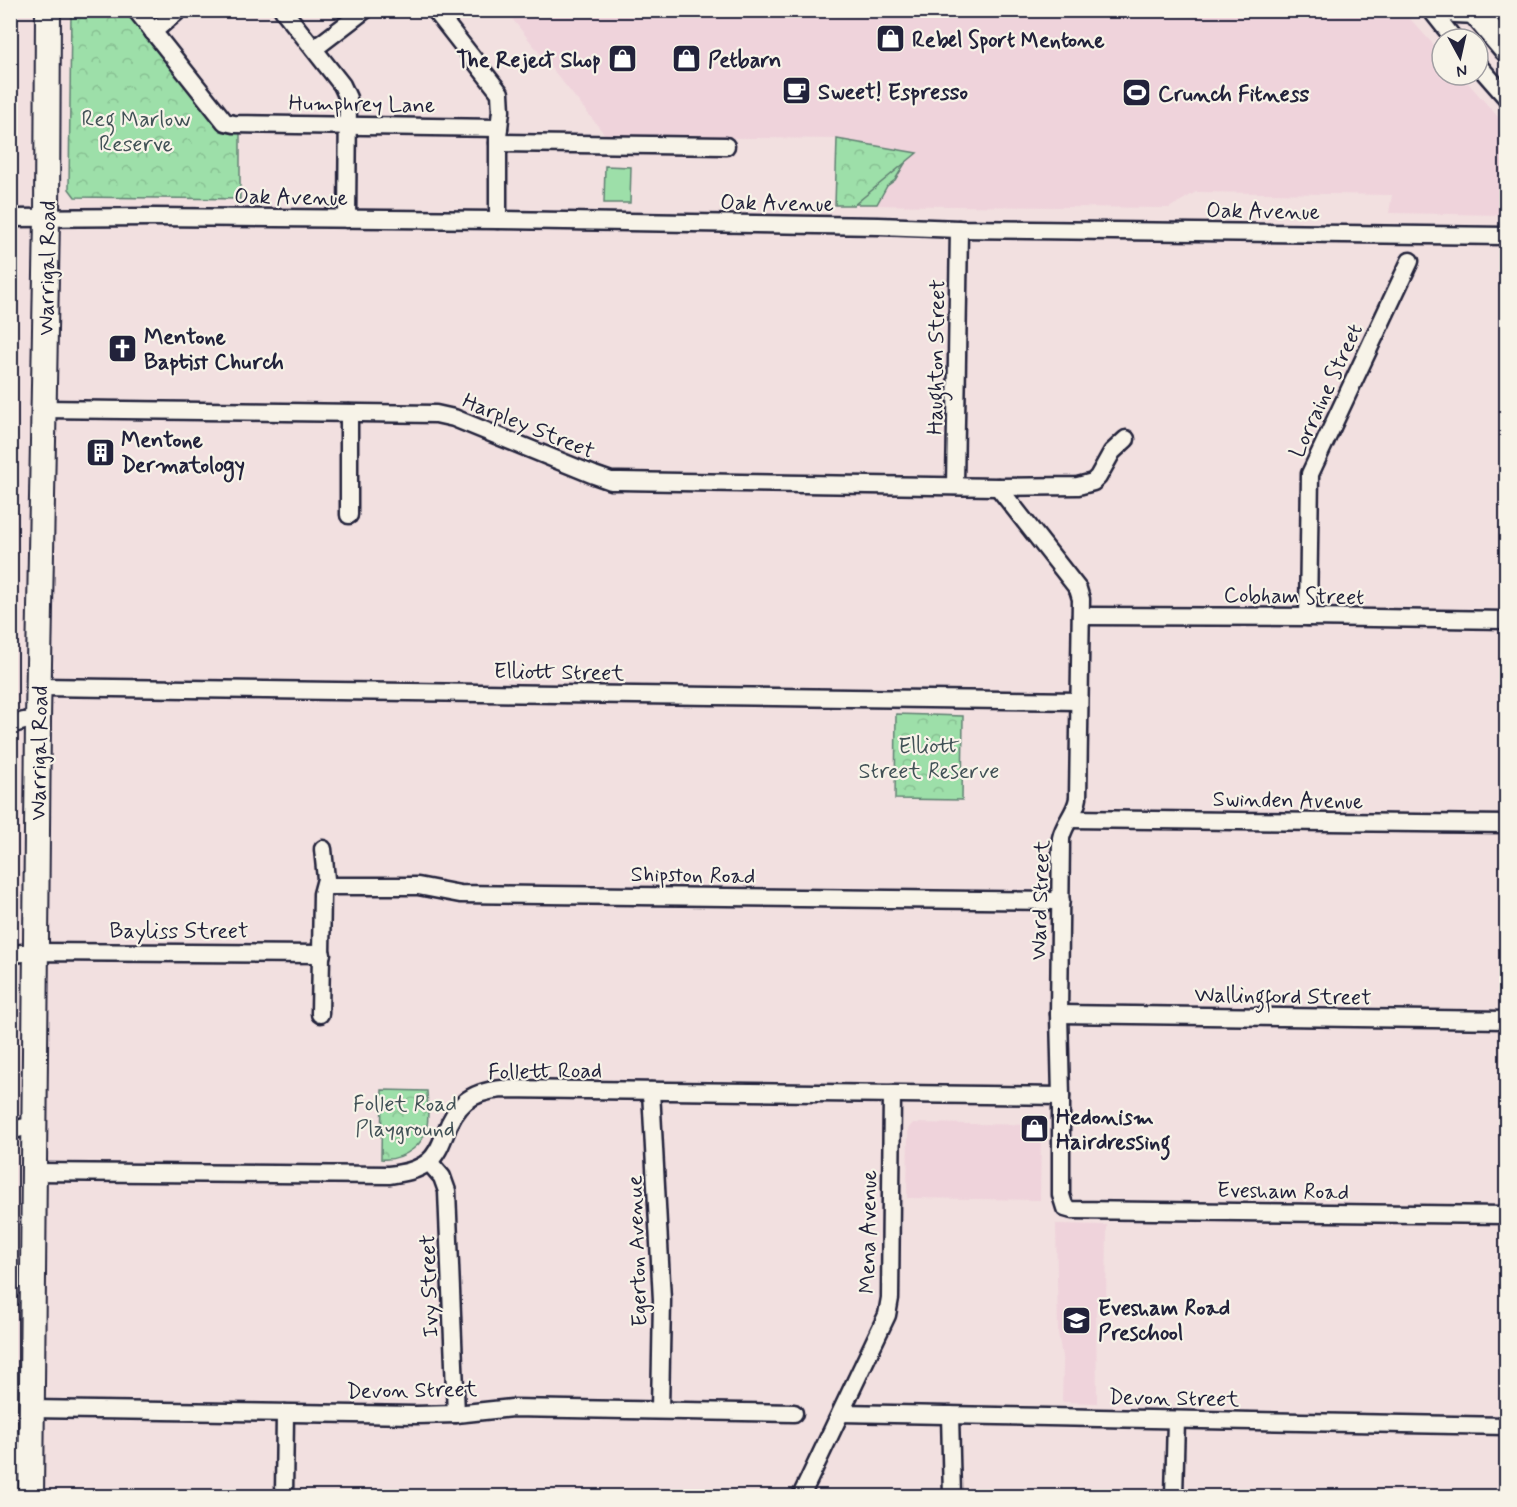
<svg xmlns="http://www.w3.org/2000/svg" width="1517" height="1507" font-family="Mynerve,sans-serif">
  <style>
    .built { fill: #efd3db }
    .grass { fill: #9ddfa9; stroke: #608072; stroke-width: 1.5 }
    .park { fill: url(#park-crowns); stroke: #608072; stroke-width: 1.5 }
    .lines { fill: none; stroke-linecap: round; stroke-linejoin: round }
    .minor-casing { stroke: #22223b; stroke-width: 21 }
    .highway-casing { stroke: #22223b; stroke-width: 28 }
    .minor { stroke: #f7f3e8; stroke-width: 16 }
    .highway { stroke: #f7f3e8; stroke-width: 24 }
    .labels { text-anchor: middle; stroke-width: 4.5; stroke-linejoin: round; paint-order: stroke }
    .poi-label { font-size: 22px; font-weight: bold; fill: #22223b; stroke: #f7f3e8; text-anchor: start }
    .street-label { font-size: 22px; fill: #22223b; stroke: #f7f3e8 }
    .park-label { font-size: 22px; fill: #415156; stroke: #f7f3e8 }
  </style>
  <defs>
    <pattern id="park-crowns" width="20" height="18" patternUnits="userSpaceOnUse" patternTransform="scale(1.5)"><rect width="20" height="18" fill="#9ddfa9"/><path d="M2 6a3 3 0 1 1 6 0M12 15a3 3 0 1 1 6 0" fill="none" stroke="#87bf92"/></pattern>
  </defs>
  <rect width="100%" height="100%" fill="#f2e0e0"/>
  <filter id="ink" filterUnits="userSpaceOnUse"><feTurbulence type="fractalNoise" baseFrequency=".0167" numOctaves="2"/><feDisplacementMap in="SourceGraphic" scale="12" xChannelSelector="R" yChannelSelector="G"/><feConvolveMatrix kernelMatrix="1 2 1 2 8 2 1 2 1" color-interpolation-filters="sRGB"/></filter>
  <g filter="url(#ink)">
    <!-- built -->
    <g class="built">
      <polygon points="506,11 1403,11 1442,54 1442,75 1461,75 1506,126 1506,215 1389,213 1392,195 1196,192 1169,208 854,205 916,153 837,139 606,136"/>
      <polygon points="913,1123 1034,1125 1041,1132 1040,1200 907,1198 908,1129"/>
      <polygon points="1056,1224 1107,1225 1106,1308 1096,1308 1097,1403 1062,1402 1063,1363 1058,1332"/>
    </g>
    <!-- grass -->
    <g class="grass">
      <polygon points="910,155 895,180 887,186 877,204 854,204"/>
      <polygon points="605,166 631,167 630,203 604,203"/>
    </g>
    <!-- park -->
    <g class="park">
      <polygon points="71,11 127,11 215,121 240,132 240,199 75,197 69,189"/>
      <polygon points="837,139 917,153 854,205 835,205"/>
      <polygon points="896,714 963,716 962,800 895,799"/>
      <path d="M382,1090L427,1091C428,1112 432,1135 413,1149C403,1157 393,1160 381,1159Z"/>
    </g>
    <g class="lines">
      <defs>
        <g id="minor">
          <polyline points="136,10 225,122 234,124 499,128"/>
          <polyline points="283,10 342,85 348,98 347,219"/>
          <polyline points="435,10 500,93 501,111 498,136 498,220"/>
          <polyline points="1431,10 1454,39"/>
          <polyline points="1441,10 1455,14 1477,15"/>
          <polyline points="153,32 179,10"/>
          <polyline points="314,49 365,10"/>
          <polyline points="1478,65 1506,97"/>
          <polyline points="498,143 726,146"/>
          <polyline points="10,218 152,217 498,220 879,226 959,229 1506,236"/>
          <polyline points="43,409 436,414 454,418 594,475 611,481 620,481 998,487 1078,486 1093,482 1098,477 1112,452 1126,439"/>
          <polyline points="955,486 959,229"/>
          <path d="M998,487L1078,589L1081,599L1078,798C1076,813 1064,823 1061,838L1059,1014L1061,1096V1195L1065,1208L1072,1210L1506,1215"/>
          <polyline points="349,515 349,413"/>
          <polyline points="1081,616 1308,617 1506,620"/>
          <polyline points="1308,617 1310,474 1410,261"/>
          <polyline points="39,687 1079,701"/>
          <polyline points="10,725 24,721 38,720"/>
          <polyline points="1070,819 1506,824"/>
          <polyline points="325,886 418,886 460,894 1061,901"/>
          <polyline points="10,954 36,952 322,954"/>
          <polyline points="320,1014 322,894 326,879 323,849"/>
          <polyline points="1059,1014 1506,1020"/>
          <polyline points="651,1091 662,1300 660,1410"/>
          <polyline points="10,1131 25,1127 34,1126"/>
          <polyline points="429,1162 442,1177 447,1191 456,1414"/>
          <path d="M34,1172L389,1175C403,1173 417,1171 428,1162C437,1155 441,1144 445,1134C456,1105 469,1092 502,1089L1061,1096"/>
          <polyline points="31,1409 416,1415 456,1414 512,1408 794,1413"/>
          <polyline points="841,1413 1506,1426"/>
          <polyline points="950,1415 952,1496"/>
          <polyline points="284,1496 285,1413"/>
          <polyline points="801,1496 887,1315 890,1298 892,1094"/>
          <polyline points="1174,1496 1176,1420"/>
        </g>
        <g id="highway">
          <polyline points="1473,10 1506,49"/>
          <polyline points="31,1496 38,720 47,218 48,10"/>
        </g>
      </defs>
      <!-- minor casing -->
      <use href="#minor" class="minor-casing"/>
      <!-- highway casing -->
      <use href="#highway" class="highway-casing"/>
      <!-- minor -->
      <use href="#minor" class="minor"/>
      <!-- highway -->
      <use href="#highway" class="highway"/>
    </g>
  </g>
  <!-- icons -->
  <defs>
    <symbol id="shop-square" viewBox="-11 -11 22 22"><rect x="-9" y="-9" width="18" height="18" rx="4" fill="#22223b" stroke="#f7f3e8"/><path d="M-5-2.5h2.3a2.7 3.5 0 0 1 5.4 0H5L5.5 6h-11ZM-1.5-2.5h3a1.5 2.3 0 0 0-3 0Z" fill="#fff"/></symbol>
    <symbol id="cafe-square" viewBox="-11 -11 22 22"><rect x="-9" y="-9" width="18" height="18" rx="4" fill="#22223b" stroke="#f7f3e8"/><path d="M-5.5-4.5H6V0H3Q3 3.5 0 3.5H-2.5Q-5.5 3.5-5.5 0ZM3-3.2v2h1.7v-2ZM-6 4.5H4V6H-6Z" fill="#fff"/></symbol>
    <symbol id="stadium-square" viewBox="-11 -11 22 22"><rect x="-9" y="-9" width="18" height="18" rx="4" fill="#22223b" stroke="#f7f3e8"/><path d="M0-5a6.5 5 0 1 0 0 10a6.5 5 0 1 0 0-10ZM-3.5-1.8h7v3.6h-7Z" fill="#fff"/></symbol>
    <symbol id="church-square" viewBox="-11 -11 22 22"><rect x="-9" y="-9" width="18" height="18" rx="4" fill="#22223b" stroke="#f7f3e8"/><path d="M-1.2-6h2.4v3.5h3.3v2.4h-3.3V6h-2.4V-.1h-3.3v-2.4h3.3Z" fill="#fff"/></symbol>
    <symbol id="building-square" viewBox="-11 -11 22 22"><rect x="-9" y="-9" width="18" height="18" rx="4" fill="#22223b" stroke="#f7f3e8"/><path d="M-4-6H4V6H1V3H-1V6H-4ZM-2.5-4.3h1.7v1.8h-1.7ZM.8-4.3h1.7v1.8H.8ZM-2.5-1h1.7V.8h-1.7ZM.8-1h1.7V.8H.8Z" fill="#fff"/></symbol>
    <symbol id="school-square" viewBox="-11 -11 22 22"><rect x="-9" y="-9" width="18" height="18" rx="4" fill="#22223b" stroke="#f7f3e8"/><path d="M0-5L7-2L0 1L-7-2ZM-4 1L0 2.5L4 1V4Q0 6-4 4Z" fill="#fff"/></symbol>
  </defs>
  <g fill-rule="evenodd">
    <use href="#shop-square" x="874" y="22" width="33" height="33"/>
    <use href="#shop-square" x="606" y="42" width="33" height="33"/>
    <use href="#shop-square" x="670" y="42" width="33" height="33"/>
    <use href="#cafe-square" x="780" y="74" width="33" height="33"/>
    <use href="#stadium-square" x="1120" y="76" width="33" height="33"/>
    <use href="#church-square" x="106" y="332" width="33" height="33"/>
    <use href="#building-square" x="84" y="436" width="33" height="33"/>
    <use href="#shop-square" x="1018" y="1112" width="33" height="33"/>
    <use href="#school-square" x="1060" y="1304" width="33" height="33"/>
  </g>
  <g class="labels">
    <!-- poi labels -->
    <g class="poi-label">
      <text x="912" y="47">Rebel Sport Mentone</text>
      <text x="601" y="67" text-anchor="end">The Reject Shop</text>
      <text x="708" y="67">Petbarn</text>
      <text x="818" y="99">Sweet! Espresso</text>
      <text x="1158" y="101">Crunch Fitness</text>
      <text x="144" y="344">Mentone<tspan x="144" dy="25">Baptist Church</tspan></text>
      <text x="121" y="447">Mentone<tspan x="121" dy="25">Dermatology</tspan></text>
      <text x="1056" y="1124">Hedonism<tspan x="1056" dy="25">Hairdressing</tspan></text>
      <text x="1098" y="1315">Evesham Road<tspan x="1098" dy="25">Preschool</tspan></text>
    </g>
    <!-- street labels -->
    <g class="street-label">
      <text transform="translate(362 103) rotate(1)" y="8">Humphrey Lane</text>
      <text transform="translate(291 196) rotate(1)" y="8">Oak Avenue</text>
      <text transform="translate(777 202) rotate(1)" y="8">Oak Avenue</text>
      <text transform="translate(1263 210) rotate(1)" y="8">Oak Avenue</text>
      <text transform="translate(46 268) rotate(-89)" y="8">Warrigal Road</text>
      <text transform="translate(935 357) rotate(-89)" y="8">Haughton Street</text>
      <text transform="translate(1325 390) rotate(-65)" y="8">Lorraine Street</text>
      <text transform="translate(529 425) rotate(22)" y="8">Harpley Street</text>
      <text transform="translate(1294 595) rotate(1)" y="8">Cobham Street</text>
      <text transform="translate(559 671) rotate(1)" y="8">Elliott Street</text>
      <text transform="translate(38 753) rotate(-89)" y="8">Warrigal Road</text>
      <text transform="translate(1288 799) rotate(1)" y="8">Swinden Avenue</text>
      <text transform="translate(693 874) rotate(1)" y="8">Shipston Road</text>
      <text transform="translate(1039 900) rotate(-88)" y="8">Ward Street</text>
      <text x="179" y="938">Bayliss Street</text>
      <text transform="translate(1283 995) rotate(1)" y="8">Wallingford Street</text>
      <text transform="translate(545 1070) rotate(-1)" y="8">Follett Road</text>
      <text transform="translate(1283 1190) rotate(1)" y="8">Evesham Road</text>
      <text transform="translate(867 1232) rotate(-89)" y="8">Mena Avenue</text>
      <text transform="translate(636 1251) rotate(-92)" y="8">Egerton Avenue</text>
      <text transform="translate(428 1286) rotate(-92)" y="8">Ivy Street</text>
      <text transform="translate(412 1389) rotate(-1)" y="8">Devon Street</text>
      <text transform="translate(1174 1397) rotate(1)" y="8">Devon Street</text>
    </g>
    <!-- park labels -->
    <g class="park-label">
      <text x="136" y="126">Reg Marlow<tspan x="136" dy="25">Reserve</tspan></text>
      <text x="929" y="753">Elliott<tspan x="929" dy="25">Street Reserve</tspan></text>
      <text x="405" y="1111">Follet Road<tspan x="405" dy="25">Playground</tspan></text>
    </g>
  </g>
  <!-- margin -->
  <rect width="1517" height="1507" fill="none" stroke="#f7f3e8" stroke-width="36"/>
  <rect x="18" y="18" width="1481" height="1471" fill="none" stroke="#22223b" stroke-width="2" filter="url(#ink)"/>
  <!-- north arrow -->
  <g transform="translate(1460 57) rotate(172)"><circle r="28" fill="#f7f3e8" stroke="#a29fa3" stroke-width="1.5"/>
  <path d="M0-4.5L10 22L0 15L-10 22Z" fill="#22223b"/>
  <text y="-9" font-size="16" font-weight="bold" text-anchor="middle" fill="#22223b">N</text>
  </g>
</svg>
